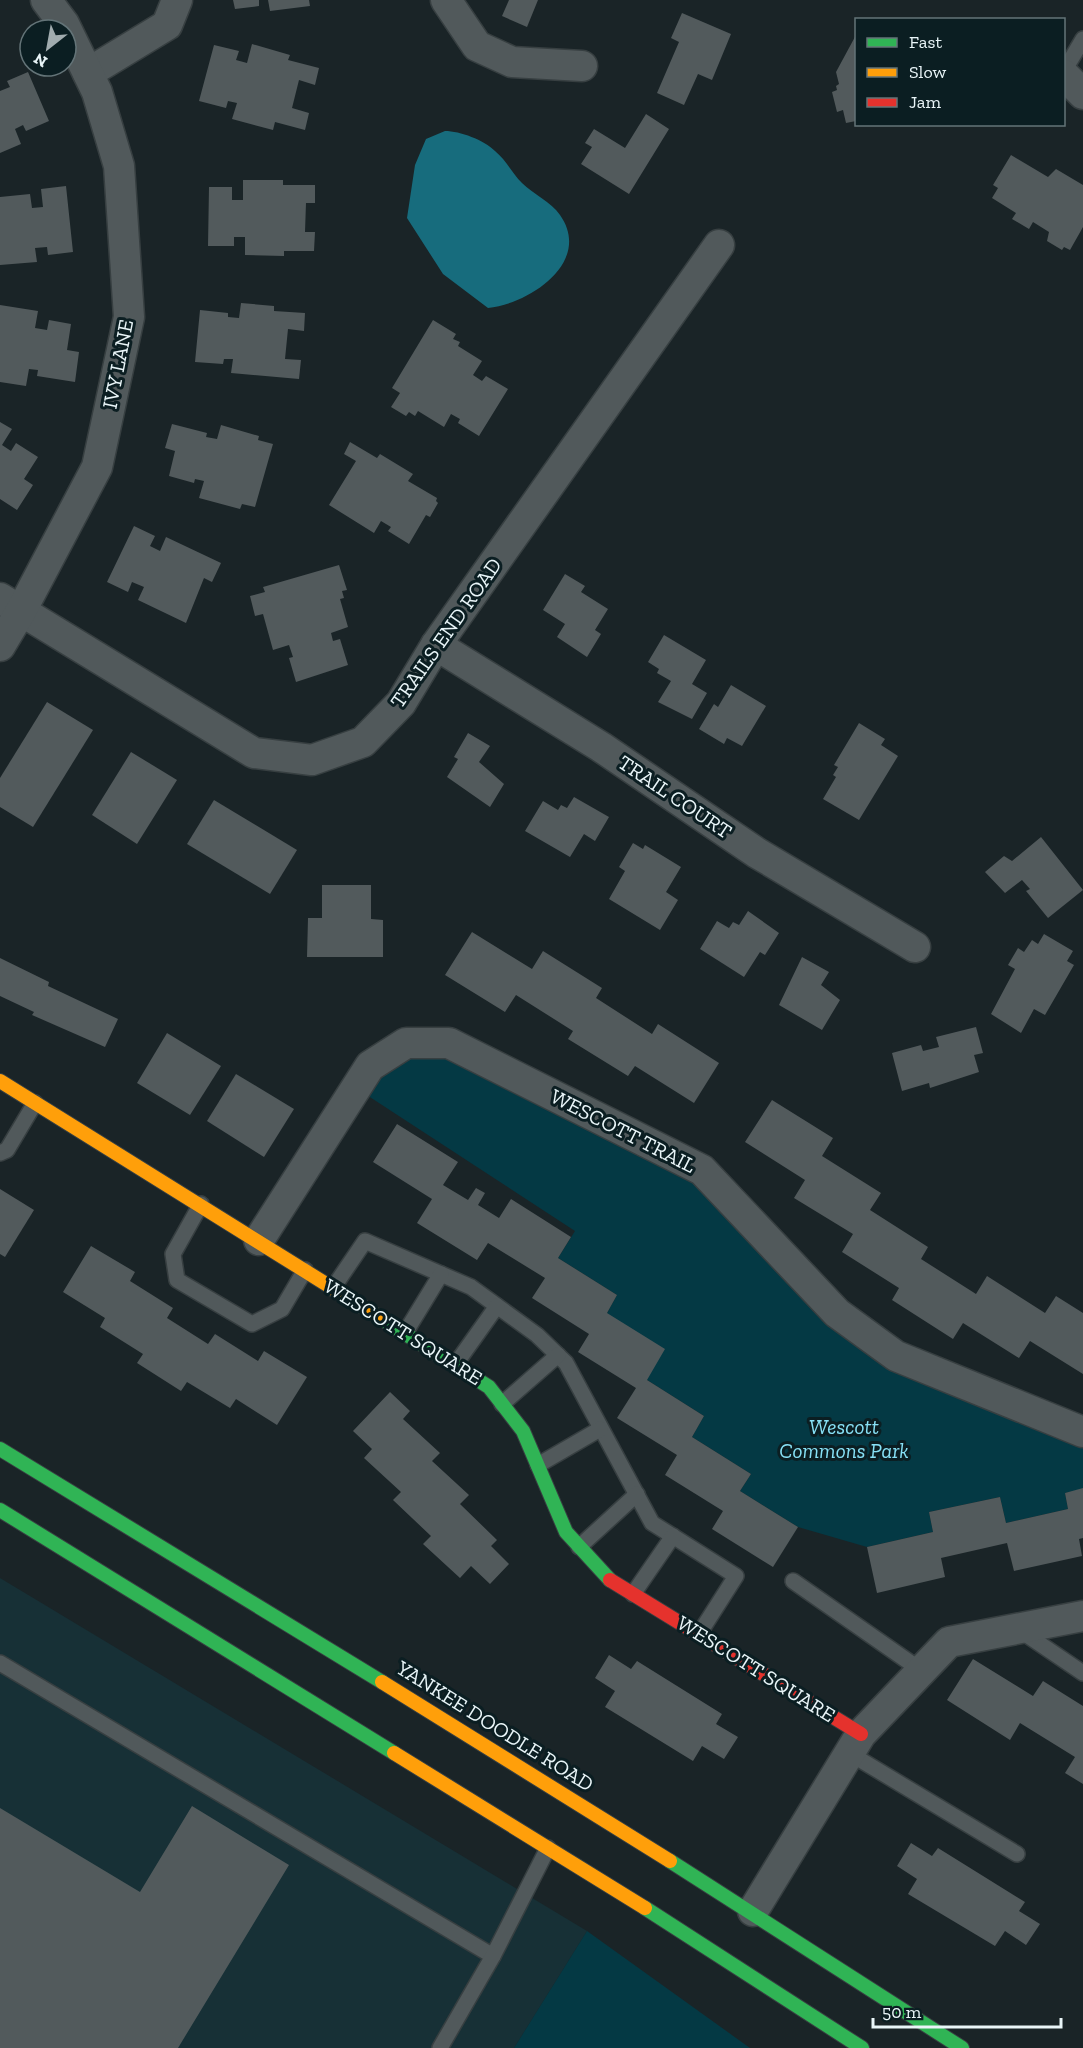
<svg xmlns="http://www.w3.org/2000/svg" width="1083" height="2048" font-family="'Zilla Slab',serif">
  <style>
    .built { fill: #173036 }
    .green { fill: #043944 }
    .water { fill: #176c7d }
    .building { fill: #525a5c }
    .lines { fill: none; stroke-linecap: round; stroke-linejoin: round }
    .lane-casing { stroke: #373f41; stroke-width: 18 }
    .street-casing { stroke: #373f41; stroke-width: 33 }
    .fast-casing { stroke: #373f41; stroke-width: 16 }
    .slow-casing { stroke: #373f41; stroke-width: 16 }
    .jam-casing { stroke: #373f41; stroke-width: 16 }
    .lane { stroke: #51595b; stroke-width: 15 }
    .street { stroke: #51595b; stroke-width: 30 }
    .fast { stroke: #30b455; stroke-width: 14 }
    .slow { stroke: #ff9f0a; stroke-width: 14 }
    .jam { stroke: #e5322d; stroke-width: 14 }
    .labels { text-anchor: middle; stroke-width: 6; stroke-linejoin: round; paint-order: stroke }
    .street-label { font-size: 21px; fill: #e9f5f8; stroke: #0b1e22 }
    .park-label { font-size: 21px; font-style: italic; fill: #87e1f6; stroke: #0b1e22 }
  </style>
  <rect width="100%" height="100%" fill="#1a2427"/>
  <!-- built -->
  <polygon class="built" points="0,1578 587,1931 514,2048 0,2048"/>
  <!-- green -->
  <g class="green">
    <polygon points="449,1043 702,1170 837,1313 1083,1432 1083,1489 1065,1493 1068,1509 1006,1523 1000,1497 929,1512 933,1532 867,1547 798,1527 740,1491 751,1474 692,1437 704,1416 647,1380 607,1313 617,1295 558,1258 575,1231 356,1088 370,1066"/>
    <polygon points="587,1931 750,2048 514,2048"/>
  </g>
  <!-- water -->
  <path class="water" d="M445,131C460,131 484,140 495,151C506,160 512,173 522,183C533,194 551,202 560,215C593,262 529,304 488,308L443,274L407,218L415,165L426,139Z"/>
  <!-- building -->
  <g class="building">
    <polygon points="233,0 259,0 259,6 235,9"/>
    <polygon points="268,0 309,0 310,6 270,11"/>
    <polygon points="509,0 538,0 527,27 502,16"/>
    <polygon points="682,13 731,34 712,80 698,74 684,105 657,93 679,42 671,38"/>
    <polygon points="856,35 856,121 846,123 843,110 837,112 832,92 837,90 836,86 839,84 836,72"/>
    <polygon points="252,44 290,55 288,60 319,68 315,85 299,80 292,108 309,113 305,130 275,122 273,130 232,119 237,103 228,101 226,108 199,101 214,45 239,51 236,60 247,63"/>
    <polygon points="28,72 49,121 26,131 23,125 15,129 21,144 0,153 0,91 10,87 7,81"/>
    <polygon points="646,114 669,129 629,194 581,164 592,147 585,143 594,129 625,148"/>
    <polygon points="1011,155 1048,177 1056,169 1083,185 1083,227 1070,250 1064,247 1062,250 1047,241 1049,232 1033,222 1029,229 1012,219 1016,213 992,198 998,188 993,185"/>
    <polygon points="243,180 283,180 283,185 315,185 315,203 306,203 305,232 315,232 314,251 284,251 284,256 245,255 245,237 234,237 234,246 208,246 209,187 232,187 232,200 243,200"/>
    <polygon points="66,186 73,252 48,255 47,247 35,248 37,262 0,265 0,197 30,194 32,208 43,207 41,189"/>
    <polygon points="241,303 274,306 274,311 305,313 304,331 288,329 285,359 301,360 299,379 231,373 233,359 224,359 223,364 195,362 200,310 228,313 228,317 239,318"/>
    <polygon points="0,305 38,311 35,328 47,330 49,320 71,324 67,350 79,352 75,382 37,376 38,370 29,369 26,386 0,382"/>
    <polygon points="433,320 456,334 453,339 460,342 458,346 482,361 473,375 482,381 486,376 508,389 479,436 458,423 460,419 451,414 444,427 418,411 415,416 409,412 406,416 391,407 400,393 392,388"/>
    <polygon points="0,422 12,429 2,445 11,451 16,443 38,457 24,479 33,485 17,510 0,499"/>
    <polygon points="172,424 207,433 206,437 217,439 221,425 259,436 258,440 273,444 255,507 242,504 240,509 199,498 204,481 195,479 194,483 169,476 175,451 165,448"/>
    <polygon points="350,442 377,458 380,454 413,474 408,481 437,498 436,501 438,503 430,517 426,515 409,544 388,531 391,527 381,521 374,533 329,505 356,461 344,454"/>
    <polygon points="134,526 155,536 150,546 160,551 166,537 221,563 212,582 204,578 186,623 138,600 144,587 132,582 128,592 107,582"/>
    <polygon points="339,565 347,590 342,591 344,598 340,599 348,627 331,633 333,641 340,639 348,665 296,682 289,658 293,657 289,645 273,650 263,614 255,616 250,596 265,592 263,587"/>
    <polygon points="565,574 585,586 581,592 608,609 595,630 601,634 587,657 557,637 565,624 543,610"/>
    <polygon points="664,635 706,660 692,684 707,693 692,719 658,702 671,681 657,673 659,669 648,662"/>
    <polygon points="731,685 766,706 742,746 727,738 724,744 699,729 714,704 718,707"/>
    <polygon points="47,702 93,730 33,827 0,807 0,778"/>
    <polygon points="859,723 885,739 881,745 898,756 859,820 823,799 836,777 833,775 838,767 834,765"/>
    <polygon points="468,733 490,746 479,762 504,784 490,807 447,777 458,759 454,757"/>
    <polygon points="131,752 177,780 137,844 92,815"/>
    <polygon points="574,797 609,817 595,841 584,834 570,857 525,831 543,801 558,810 561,805 567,808"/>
    <polygon points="214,800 297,850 270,894 187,844"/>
    <polygon points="1041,837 1083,890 1048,918 1026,891 1030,889 1022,880 1005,893 985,872 1004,856 1012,861"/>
    <polygon points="633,843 643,849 645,845 681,867 666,892 678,900 660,930 609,899 625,871 619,867"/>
    <polygon points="322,885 371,885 371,919 383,920 383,957 307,957 308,918 322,918"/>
    <polygon points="748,911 779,933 765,955 760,952 744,977 700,949 717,921 729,928 733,922 739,925"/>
    <polygon points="472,932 532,969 543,951 602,988 596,998 652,1034 658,1024 719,1063 694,1103 635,1066 628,1076 568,1039 573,1031 516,995 505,1012 445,975"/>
    <polygon points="1044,934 1073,951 1067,961 1074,965 1045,1015 1034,1009 1021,1033 991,1014 1015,969 1008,965 1018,948 1024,952 1032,940 1038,944"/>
    <polygon points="802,957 829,972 821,985 840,1000 822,1030 779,1005"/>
    <polygon points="0,958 49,982 48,986 118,1019 105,1047 32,1015 34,1012 0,996"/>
    <polygon points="976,1027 983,1053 974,1055 979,1072 930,1088 929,1083 902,1091 892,1053 921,1045 923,1051 939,1047 936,1037"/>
    <polygon points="167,1033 221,1066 190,1115 137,1083"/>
    <polygon points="236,1074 294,1109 264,1157 207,1121"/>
    <polygon points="772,1100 833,1138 822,1156 881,1193 870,1210 928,1247 921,1259 976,1294 987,1276 1045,1313 1056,1296 1083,1313 1083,1374 1030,1341 1019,1358 963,1323 953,1339 892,1300 899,1288 842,1252 853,1234 794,1198 805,1180 745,1142"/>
    <polygon points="397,1124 458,1162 443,1185 468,1200 476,1188 485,1193 478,1205 499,1218 511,1199 571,1237 558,1258 617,1295 607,1313 665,1349 647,1380 704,1416 692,1437 751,1474 740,1491 798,1527 773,1567 712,1529 723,1511 665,1475 677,1455 617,1418 636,1388 578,1352 589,1334 532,1298 545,1278 488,1243 477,1260 417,1223 432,1199 373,1162"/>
    <polygon points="0,1189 34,1210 5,1257 0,1254"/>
    <polygon points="91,1246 135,1272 130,1281 173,1308 167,1318 208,1344 215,1334 258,1361 264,1351 307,1377 277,1425 236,1399 230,1408 187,1382 181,1391 137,1363 143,1354 100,1327 105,1318 63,1292"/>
    <polygon points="390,1392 410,1411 403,1419 440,1453 432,1461 469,1495 460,1504 497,1540 491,1546 509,1564 490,1584 471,1566 460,1578 423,1544 431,1536 393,1500 401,1492 364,1458 372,1449 353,1431"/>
    <polygon points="1083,1488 1083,1538 1079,1539 1082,1556 1014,1571 1007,1543 941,1558 945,1577 877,1593 867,1547 933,1532 929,1512 1000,1497 1006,1523 1068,1509 1065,1493"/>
    <polygon points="609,1655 631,1669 637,1661 722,1714 716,1724 738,1737 724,1759 702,1746 693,1761 605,1707 615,1691 595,1678"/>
    <polygon points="973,1659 1033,1696 1043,1681 1083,1706 1083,1784 1065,1773 1075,1757 1020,1723 1010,1740 947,1700"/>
    <polygon points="192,1806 289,1865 178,2048 0,2048 0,1808 140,1892"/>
    <polygon points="911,1843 932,1856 938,1848 1025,1902 1019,1911 1040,1924 1026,1945 1005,1931 995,1946 908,1894 917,1879 897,1866"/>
  </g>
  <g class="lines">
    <defs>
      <g id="lane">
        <polyline points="1064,71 1083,39"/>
        <polyline points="0,1153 7,1150 35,1103"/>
        <polyline points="201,1204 173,1254 177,1280 252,1324 282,1309 305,1270"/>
        <polyline points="333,1288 365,1241 471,1287 537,1335 566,1363 652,1523 736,1576 699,1634"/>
        <polyline points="405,1333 441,1274"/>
        <polyline points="455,1365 497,1306"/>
        <polyline points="502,1404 558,1355"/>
        <polyline points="538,1465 600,1429"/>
        <polyline points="579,1547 637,1494"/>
        <polyline points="793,1581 922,1671"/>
        <polyline points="633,1594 673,1536"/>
        <polyline points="1018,1629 1083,1673"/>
        <polyline points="0,1663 493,1956"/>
        <polyline points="849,1753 1017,1854"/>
        <polyline points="440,2048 493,1956 548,1848"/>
      </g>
      <g id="street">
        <polyline points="446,0 477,46 512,62 582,66"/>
        <polyline points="88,73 167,25 177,0"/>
        <polyline points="1064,75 1083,94"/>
        <polyline points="0,598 254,753 312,760 363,742 401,703 436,645 719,245"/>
        <polyline points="436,645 601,747 757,853 915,947"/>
        <polyline points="0,646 21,611 97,467 129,317 119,166 97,92 64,24 46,0"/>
        <polyline points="259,1240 370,1066 406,1043 449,1043 702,1170 837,1313 896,1356 1083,1432"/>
        <polyline points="753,1911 861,1734 949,1642 1083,1616"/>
      </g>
      <g id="fast">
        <polyline points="379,1317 489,1387 523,1431 566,1532 610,1580"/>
        <polyline points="0,1449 382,1682"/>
        <polyline points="0,1510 394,1753"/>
        <polyline points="670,1861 962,2048"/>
        <polyline points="645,1908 862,2048"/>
      </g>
      <g id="slow">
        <polyline points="0,1081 379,1317"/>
        <polyline points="382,1682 670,1861"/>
        <polyline points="394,1753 645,1908"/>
      </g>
      <polyline id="jam" points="610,1580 861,1734"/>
    </defs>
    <!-- lane casing -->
    <use href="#lane" class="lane-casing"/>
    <!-- street casing -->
    <use href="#street" class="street-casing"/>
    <!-- fast casing -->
    <use href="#fast" class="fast-casing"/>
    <!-- slow casing -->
    <use href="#slow" class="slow-casing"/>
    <!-- jam casing -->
    <use href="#jam" class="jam-casing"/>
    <!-- lane -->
    <use href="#lane" class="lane"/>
    <!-- street -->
    <use href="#street" class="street"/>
    <!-- fast -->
    <use href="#fast" class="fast"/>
    <!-- slow -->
    <use href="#slow" class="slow"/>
    <!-- jam -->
    <use href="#jam" class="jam"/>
  </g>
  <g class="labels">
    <!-- street labels -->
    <g class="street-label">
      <text transform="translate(118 364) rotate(-79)" y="7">IVY LANE</text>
      <text transform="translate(446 633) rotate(-55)" y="7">TRAILS END ROAD</text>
      <text transform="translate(675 797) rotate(34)" y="7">TRAIL COURT</text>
      <text transform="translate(623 1131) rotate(27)" y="7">WESCOTT TRAIL</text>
      <text transform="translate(403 1332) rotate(32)" y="7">WESCOTT SQUARE</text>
      <text transform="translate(756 1669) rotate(32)" y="7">WESCOTT SQUARE</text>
      <text transform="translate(495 1726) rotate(32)" y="7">YANKEE DOODLE ROAD</text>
    </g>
    <!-- park labels -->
    <g class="park-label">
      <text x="844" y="1434">Wescott<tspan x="844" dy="24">Commons Park</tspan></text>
    </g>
  </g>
  <!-- legend -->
  <rect x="855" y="18" width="210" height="108" fill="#0b1e22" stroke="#647478" stroke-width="1.5"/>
  <rect x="867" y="38" width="30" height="9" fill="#30b455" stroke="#647478" stroke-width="1.5"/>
  <text x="909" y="48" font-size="18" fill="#e9f5f8">Fast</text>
  <rect x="867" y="68" width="30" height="9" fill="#ff9f0a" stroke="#647478" stroke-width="1.5"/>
  <text x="909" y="78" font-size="18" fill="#e9f5f8">Slow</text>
  <rect x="867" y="98" width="30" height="9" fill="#e5322d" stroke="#647478" stroke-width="1.5"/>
  <text x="909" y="108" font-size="18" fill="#e9f5f8">Jam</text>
  <!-- north arrow -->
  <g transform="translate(48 48) rotate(211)"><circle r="28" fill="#0b1e22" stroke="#647478" stroke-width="1.5"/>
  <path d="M0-4.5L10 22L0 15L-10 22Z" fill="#a1acaf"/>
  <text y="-9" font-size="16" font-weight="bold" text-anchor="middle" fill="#e9f5f8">N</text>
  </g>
  <!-- scale -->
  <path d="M873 2018v9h188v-9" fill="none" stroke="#e9f5f8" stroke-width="3"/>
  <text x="882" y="2018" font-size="18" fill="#e9f5f8" stroke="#0b1e22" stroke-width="4.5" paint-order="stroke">50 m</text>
</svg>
